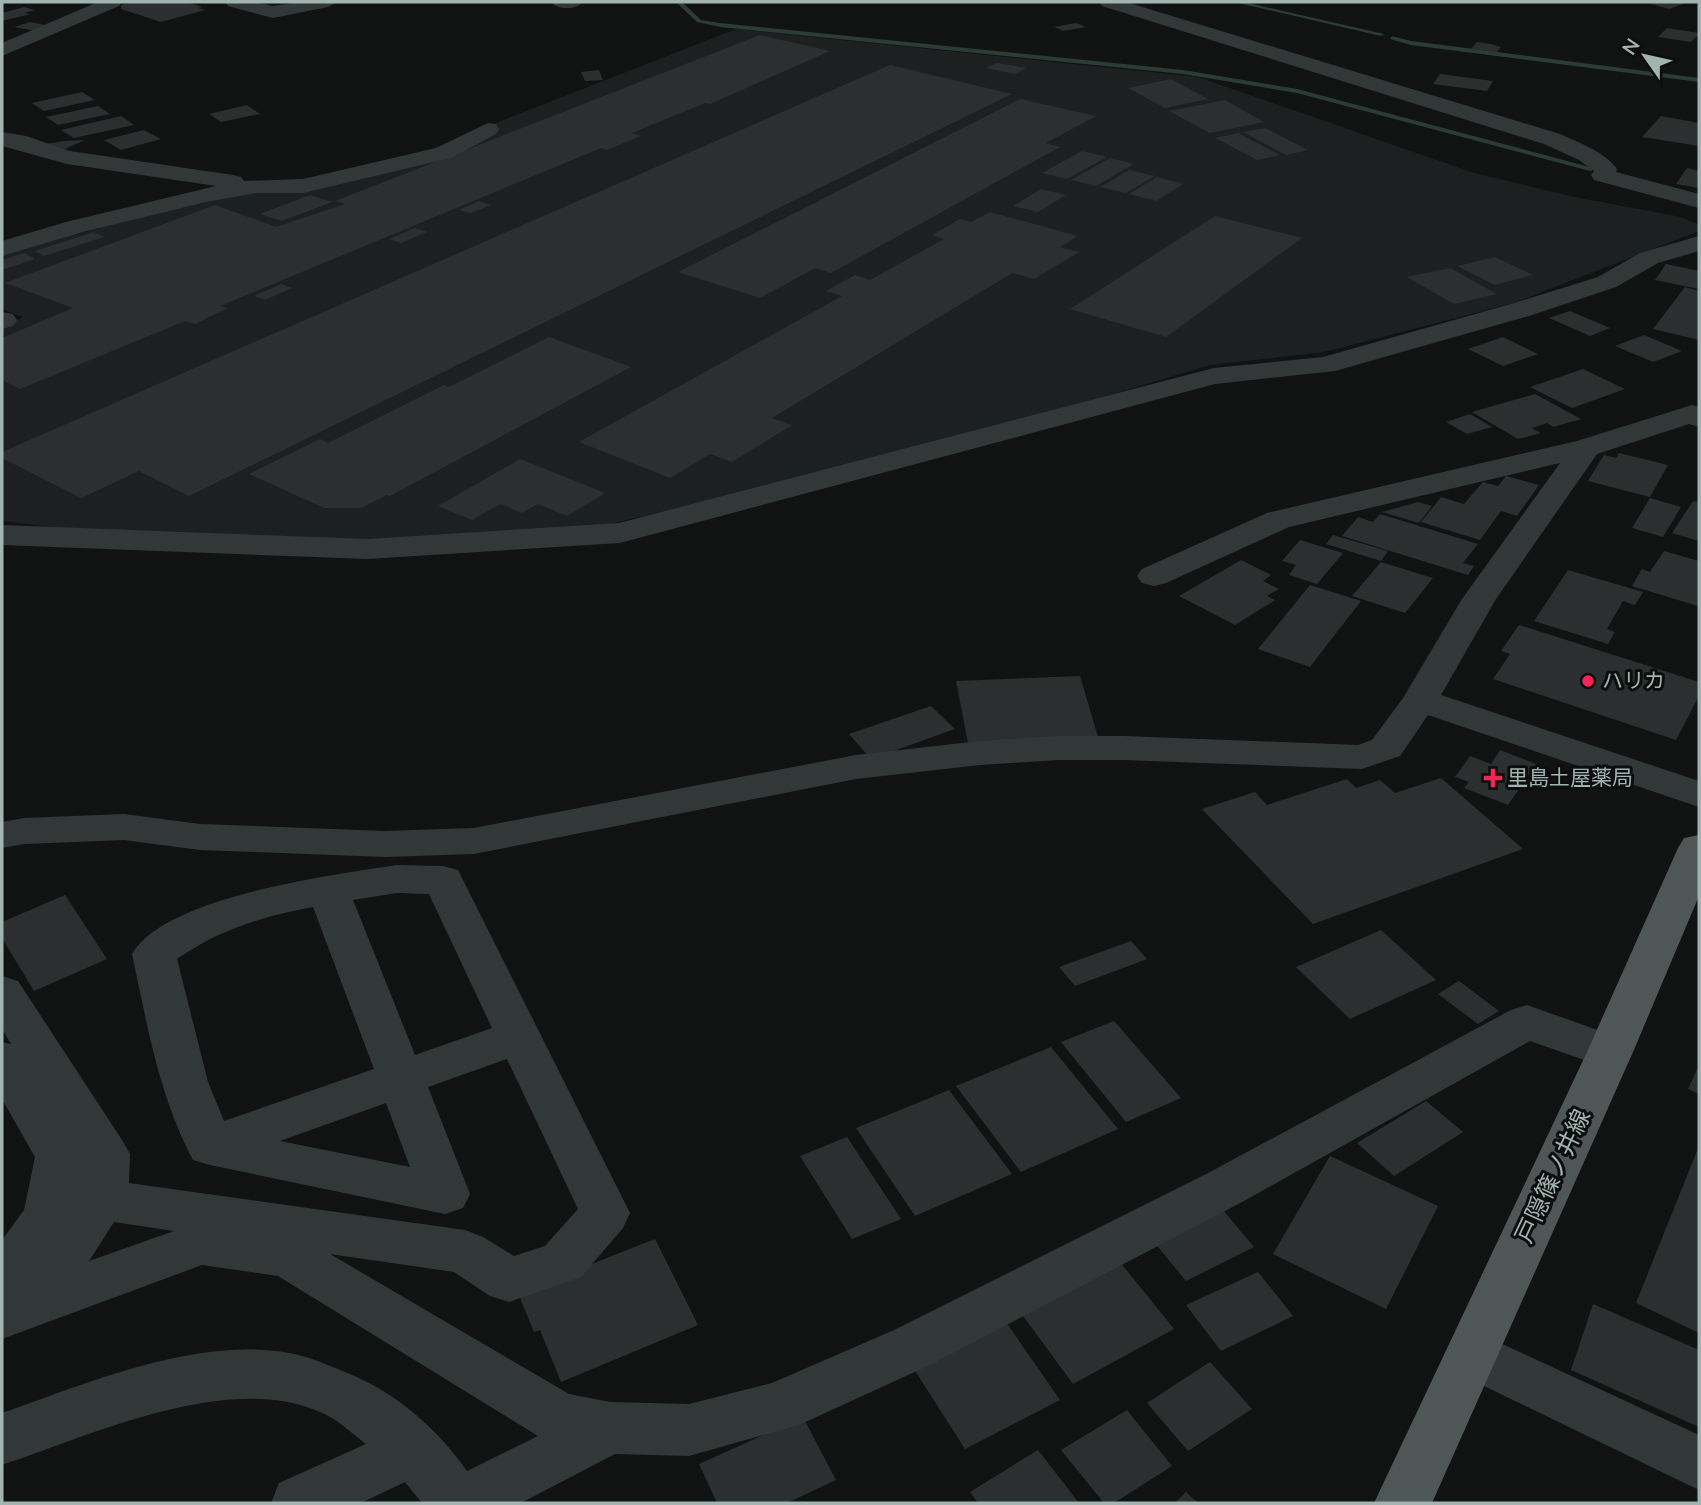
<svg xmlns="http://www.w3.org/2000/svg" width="1701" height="1505" font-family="Lato,'Noto Sans JP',sans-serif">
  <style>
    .built { fill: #1d2020 }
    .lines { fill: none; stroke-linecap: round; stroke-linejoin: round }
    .stream { fill: #2a3c34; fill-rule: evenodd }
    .building { fill: #2c2f2f }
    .minor { fill: #323838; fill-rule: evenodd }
    .major { fill: #4e5756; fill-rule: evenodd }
    .poi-dot { fill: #f92355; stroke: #0c0e0e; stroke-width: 2.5 }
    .labels { text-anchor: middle; stroke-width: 6; stroke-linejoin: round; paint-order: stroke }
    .poi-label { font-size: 21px; fill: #a2b4b0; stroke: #0c0e0e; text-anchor: start }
    .near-street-label { font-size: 24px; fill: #a2b4b0; stroke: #0c0e0e }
  </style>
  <rect width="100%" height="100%" fill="#111313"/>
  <!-- built -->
  <polygon class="built" points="736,29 1198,77 1474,173 1575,197 1681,217 1697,224 1699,231 1514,303 1324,352 1210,365 1089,401 703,502 593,528 371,542 167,531 83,531 2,521 2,327 23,317 2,309 2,254 251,188 304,188 445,154 499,128 491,125"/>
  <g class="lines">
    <!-- stream -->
    <g class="stream">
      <polygon points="676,2 682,2 701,20 720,23 1183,70 1297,89 1597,169 1590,171 1297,93 1183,74 720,27 697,22"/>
      <polygon points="1234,2 1244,2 1384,34 1381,36"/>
      <polygon points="1392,36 1411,41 1699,78 1699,82 1411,45 1390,39"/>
    </g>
  </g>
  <!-- building -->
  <g class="building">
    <polygon points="132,2 186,2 203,7 198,8 205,10 161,22 121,9 121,5"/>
    <polygon points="1645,2 1689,2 1669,9"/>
    <polygon points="24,7 35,10 24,13 31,14 2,21 2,13"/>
    <polygon points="30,22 51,26 35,31 14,27"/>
    <polygon points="1076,23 1086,27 1063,31 1054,27"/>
    <polygon points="1667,28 1699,33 1699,34 1691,42 1658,37"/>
    <polygon points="760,35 830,51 710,104 705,103 632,133 641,136 607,150 601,148 220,306 228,308 195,324 185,321 20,389 2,380 2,338 73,308 5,283 215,205 276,227 345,204 335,201"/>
    <polygon points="1477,42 1491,44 1501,47 1497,52 1471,49"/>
    <polygon points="997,63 1026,68 1015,74 986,68"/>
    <polygon points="890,65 1012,94 189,496 139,471 81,498 2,458 2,452"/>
    <polygon points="599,70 603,80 585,81 581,72"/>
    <polygon points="1440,74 1493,81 1487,91 1433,84"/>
    <polygon points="1171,79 1208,99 1165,108 1128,88"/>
    <polygon points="82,92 95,100 44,111 32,103"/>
    <polygon points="1020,99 1096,116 1046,143 1060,147 831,273 815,268 760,298 678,272"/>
    <polygon points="1225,100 1264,122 1210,133 1169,111"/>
    <polygon points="247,105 260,114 221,122 209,114"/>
    <polygon points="98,106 110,114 58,125 46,117"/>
    <polygon points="121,116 134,125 74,138 61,130"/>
    <polygon points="1661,116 1699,123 1699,146 1642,137"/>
    <polygon points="1265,128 1308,150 1286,155 1243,132"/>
    <polygon points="144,130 161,139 121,150 104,140"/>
    <polygon points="1238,133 1280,155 1257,160 1215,138"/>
    <polygon points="85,140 60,151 39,145 64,141"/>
    <polygon points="1082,151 1107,157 1067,179 1042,173"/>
    <polygon points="1110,158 1134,164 1096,186 1071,180"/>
    <polygon points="1687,168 1699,171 1699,188 1676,184"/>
    <polygon points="1129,170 1155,176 1126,193 1100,187"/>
    <polygon points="1157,177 1183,184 1156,201 1129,194"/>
    <polygon points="1041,189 1066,195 1038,212 1013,206"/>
    <polygon points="310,195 332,202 282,221 260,214"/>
    <polygon points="479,201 491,205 471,213 459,210"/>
    <polygon points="990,212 1078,236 1060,247 1079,252 1034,279 1012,273 772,418 792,425 732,462 710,454 670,478 579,442 842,296 826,291 855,275 870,280 944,239 932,235 960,219 971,222"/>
    <polygon points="1215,216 1302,238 1166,337 1070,309"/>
    <polygon points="415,228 427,232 401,243 389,239"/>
    <polygon points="94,232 104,237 44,256 35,251"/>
    <polygon points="24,253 35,259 2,270 2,260"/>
    <polygon points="1495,257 1533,275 1495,285 1457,266"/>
    <polygon points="1666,264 1699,271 1699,289 1655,280"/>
    <polygon points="1450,268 1497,294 1454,304 1407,277"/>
    <polygon points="281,284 292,288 265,300 254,296"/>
    <polygon points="1685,287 1699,291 1699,340 1653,329"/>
    <polygon points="1570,311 1610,328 1590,336 1549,318"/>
    <polygon points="1644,335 1682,351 1653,362 1615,346"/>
    <polygon points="549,337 631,367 390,496 387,495 361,508 324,508 249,474 320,439 328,443 444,385 449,387"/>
    <polygon points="1503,337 1538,354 1503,366 1468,349"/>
    <polygon points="1583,369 1625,389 1572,408 1530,387"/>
    <polygon points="1535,394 1581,419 1553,427 1547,423 1532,428 1541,433 1518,439 1472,412"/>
    <polygon points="1470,414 1492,427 1467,434 1446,422"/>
    <polygon points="1619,453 1668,465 1650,497 1588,481 1604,455 1616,458"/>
    <polygon points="520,459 605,493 567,516 538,504 522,513 500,504 472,520 438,506"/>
    <polygon points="1506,476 1539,485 1517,516 1501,511 1480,540 1421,522 1441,497 1464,504 1483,482 1498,486"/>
    <polygon points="1650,498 1681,507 1663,537 1632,528"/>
    <polygon points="1693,501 1699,502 1699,541 1672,533"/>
    <polygon points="1418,502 1432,506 1419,523 1382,512"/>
    <polygon points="1380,514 1478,544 1463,563 1474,566 1468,575 1342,536 1358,517 1373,522"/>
    <polygon points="1333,535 1388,551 1381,561 1326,544"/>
    <polygon points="1300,540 1343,553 1317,584 1289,575 1296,565 1282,561"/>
    <polygon points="1664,551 1699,561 1698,606 1632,586 1642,569 1650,572"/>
    <polygon points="1241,560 1271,575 1263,581 1279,589 1267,596 1275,600 1235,625 1179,596"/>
    <polygon points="1381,562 1433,578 1405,613 1352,596"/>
    <polygon points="1568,570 1643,592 1635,605 1623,601 1607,629 1615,632 1608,644 1534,621"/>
    <polygon points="1310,585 1361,601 1310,667 1258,649"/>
    <polygon points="1519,625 1699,682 1699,696 1676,740 1493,679 1510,654 1501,651"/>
    <polygon points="1080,676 1098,737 968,743 956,681"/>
    <polygon points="931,706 955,729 871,759 849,734"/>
    <polygon points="1500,750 1536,764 1508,805 1464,788 1469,782 1455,777 1470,756 1491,764"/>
    <polygon points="1441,778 1523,849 1313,924 1202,809 1255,792 1267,805 1347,779 1356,788 1380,780 1395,793"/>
    <polygon points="65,895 107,959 34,991 2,938 2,922"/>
    <polygon points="1381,930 1436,980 1350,1019 1296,967"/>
    <polygon points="1131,941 1147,959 1075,986 1059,967"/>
    <polygon points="1459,981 1499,1011 1478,1024 1438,994"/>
    <polygon points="1114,1021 1181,1098 1126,1122 1061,1042"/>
    <polygon points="1051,1047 1118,1129 1021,1172 956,1086"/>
    <polygon points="1699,1065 1699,1094 1688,1089"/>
    <polygon points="949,1090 1012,1174 915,1216 856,1128"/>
    <polygon points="1426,1101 1463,1132 1394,1176 1357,1143"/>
    <polygon points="847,1137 901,1219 852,1239 800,1156"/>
    <polygon points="1699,1146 1699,1333 1636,1303"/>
    <polygon points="1330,1156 1438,1206 1386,1309 1273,1254"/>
    <polygon points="1222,1209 1254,1247 1186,1281 1154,1242"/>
    <polygon points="655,1239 698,1325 561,1382 540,1330 534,1332 518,1293"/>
    <polygon points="1120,1262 1174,1329 1073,1384 1021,1313"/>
    <polygon points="1258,1272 1293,1316 1221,1351 1186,1305"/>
    <polygon points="1593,1304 1699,1350 1699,1427 1571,1370"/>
    <polygon points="1006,1322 1060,1400 965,1449 912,1366"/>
    <polygon points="1210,1362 1252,1409 1188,1451 1147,1403"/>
    <polygon points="1127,1410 1172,1466 1114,1503 1104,1503 1061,1450"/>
    <polygon points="803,1417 836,1480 787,1503 717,1503 699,1464"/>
    <polygon points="1038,1450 1079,1503 978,1503 970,1492"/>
    <polygon points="1186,1492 1198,1503 1175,1503"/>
  </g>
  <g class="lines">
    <!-- minor -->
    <g class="minor">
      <polygon points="98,2 122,2 119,6 2,56 2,43"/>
      <polygon points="225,2 255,2 273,6 299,2 337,2 328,7 273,18 228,6"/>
      <path d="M551,2H583C576,10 558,10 551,2Z"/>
      <path d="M1099,2H1126L1560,134C1579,143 1604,151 1617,169L1616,172L1699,194V208L1594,180L1591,175L1594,171L1579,160L1544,144L1102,6Z"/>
      <polygon points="488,123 496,124 499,129 496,134 451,158 303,193 256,193 206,202 83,232 2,256 2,241 66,222 216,186 67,164 2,146 2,132 26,136 70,151 233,175 241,177 244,181 303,179 436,148"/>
      <polygon points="1699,236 1699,251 1658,263 1616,287 1529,316 1335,371 1215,384 620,543 368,559 2,545 2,525 368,539 619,523 1214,368 1323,357 1511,304 1598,277 1640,253"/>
      <polygon points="2,312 13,314 17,320 13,326 2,329"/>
      <polygon points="1692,405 1699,407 1699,427 1689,424 1597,454 1496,599 1441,695 1699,781 1699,807 1428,715 1400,756 1362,769 1124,760 1058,760 980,765 856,779 474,854 385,857 200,850 124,840 24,844 2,848 2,822 24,818 124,814 200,824 385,831 474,828 856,755 980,741 1058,736 1124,736 1358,745 1372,740 1403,698 1462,599 1560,463 1289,527 1166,583 1154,586 1142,583 1137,576 1142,569 1267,513 1577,441"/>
      <path d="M397,865L443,866L458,870L630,1213L623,1228L581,1277L509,1302L490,1296L454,1272L330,1254L569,1394L610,1402L689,1404L772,1383L894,1330L1208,1173L1511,1010L1527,1005L1626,1040L1633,1052L1626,1064L1610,1069L1530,1041L1244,1201L932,1364L799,1425L689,1456L615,1454L521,1503H422L405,1482L361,1503H271L279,1483L366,1444C355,1436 344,1425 332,1418C239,1365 93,1435 2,1465V1413C91,1382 210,1330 306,1357C319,1361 332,1367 345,1372C394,1391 437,1428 467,1471L538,1436L278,1276L202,1265L2,1339V1240L24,1210L35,1157L2,1099V1042L11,1044L2,1029V976L18,981L122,1140L130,1154L129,1183L465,1230L483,1237L514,1256L545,1246L578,1209L507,1059L428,1087L470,1194L463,1208L445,1214L210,1165L193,1160C159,1096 147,1024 132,954C166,896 333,875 397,865ZM397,893L429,894L492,1028L415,1055L353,900ZM313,907L374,1069L224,1121L208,1082L177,959C218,930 264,916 313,907ZM386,1103L410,1167L280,1141ZM114,1222L174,1231L89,1261Z"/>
      <polygon points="1472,1330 1699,1435 1699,1490 1453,1371 1445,1354 1453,1337"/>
    </g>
    <!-- major -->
    <polygon class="major" points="1699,835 1699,896 1633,1052 1432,1503 1374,1503 1587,1052 1678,848 1684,838"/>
  </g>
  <!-- markers -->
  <g class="poi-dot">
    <circle cx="1588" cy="681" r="7"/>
    <path d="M1489.5 767.5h7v7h7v7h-7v7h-7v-7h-7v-7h7z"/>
  </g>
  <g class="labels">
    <!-- poi labels -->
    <g class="poi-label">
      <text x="1602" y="688">ハリカ</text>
      <text x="1507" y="785">里島土屋薬局</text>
    </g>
    <!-- near-street labels -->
    <g class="near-street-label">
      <text transform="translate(1553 1176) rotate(-65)" y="8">戸隠篠ノ井線</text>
    </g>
  </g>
  <!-- border -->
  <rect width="1701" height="1505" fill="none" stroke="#a2b4b0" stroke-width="7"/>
  <!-- north arrow -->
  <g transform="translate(1645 56) rotate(304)" stroke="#0c0e0e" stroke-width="5" paint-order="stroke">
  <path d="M0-5L12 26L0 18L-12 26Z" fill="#a2b4b0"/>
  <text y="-10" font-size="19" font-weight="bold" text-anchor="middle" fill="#a2b4b0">N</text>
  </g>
</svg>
